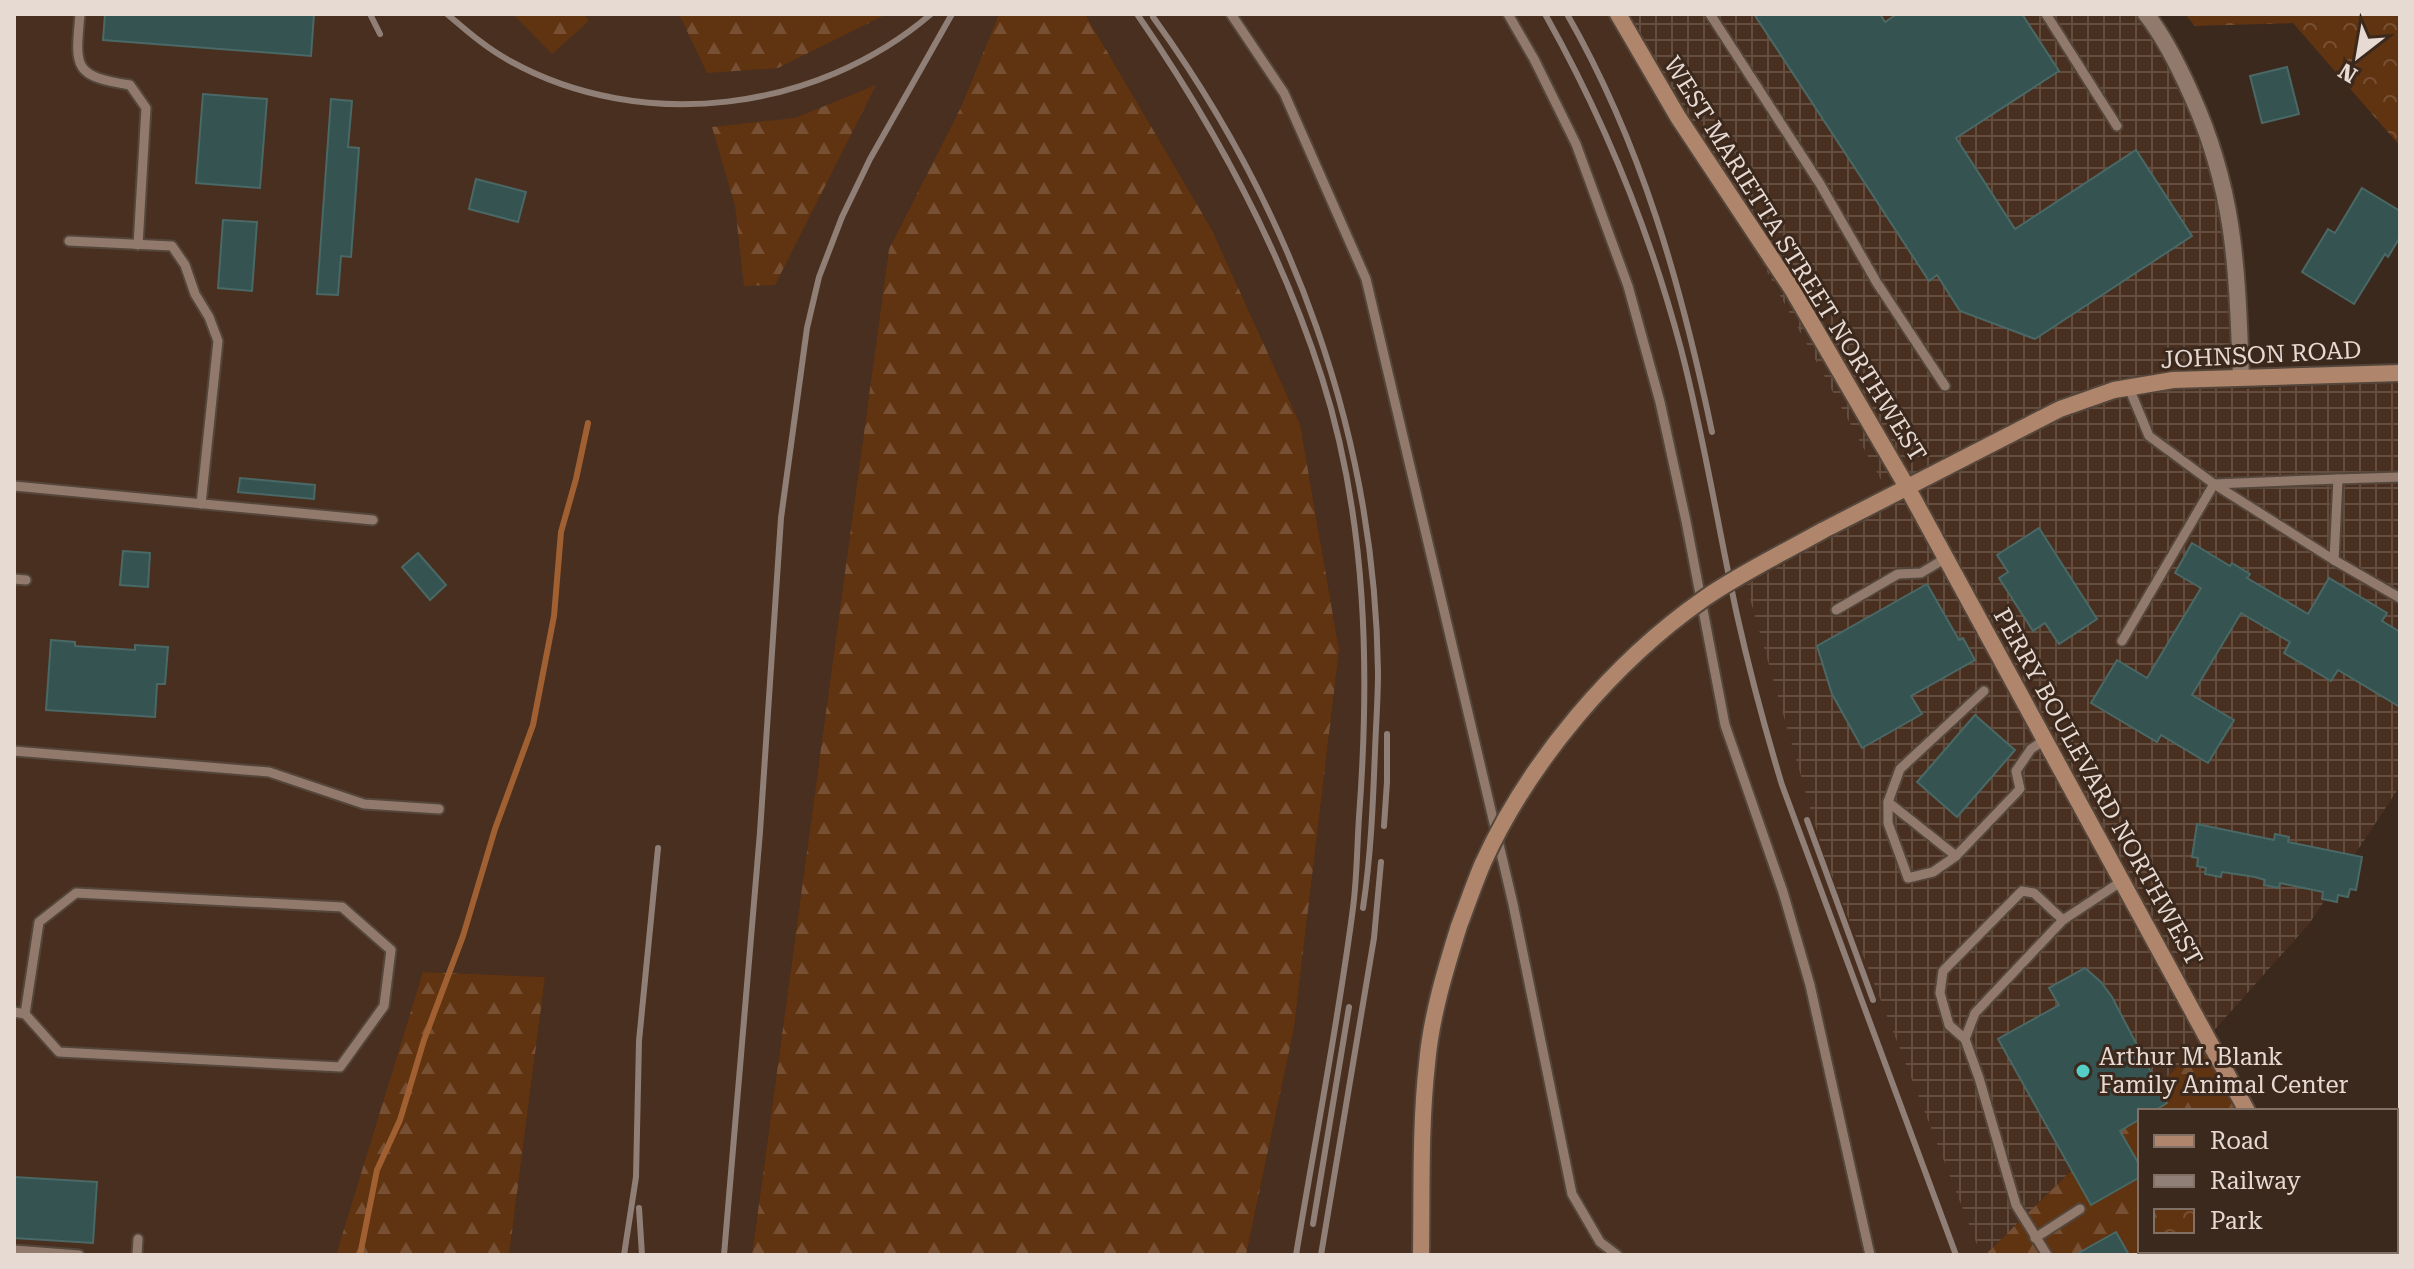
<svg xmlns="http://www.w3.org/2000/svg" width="2414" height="1269" font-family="'Roboto Serif',serif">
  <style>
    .built { fill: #482f1f }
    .industrial { fill: url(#industrial-grid) }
    .forest { fill: url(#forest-firs) }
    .park { fill: url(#park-crowns) }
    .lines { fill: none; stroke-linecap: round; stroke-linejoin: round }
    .stream { stroke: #a16031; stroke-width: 6 }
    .building { fill: #355350; stroke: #4a6865; stroke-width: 2 }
    .lane-casing { stroke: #55463b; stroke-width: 13 }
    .street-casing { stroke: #55463b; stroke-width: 20 }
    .secondary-casing { stroke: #55463b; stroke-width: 20 }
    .lane { stroke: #917a6c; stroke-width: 9 }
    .street { stroke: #917a6c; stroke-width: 16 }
    .secondary { stroke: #af866c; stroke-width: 16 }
    .rail { stroke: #8f7f76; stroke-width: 6 }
    .secondary-bridge-casing { stroke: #55463b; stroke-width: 20; stroke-linecap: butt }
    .secondary-bridge { stroke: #af866c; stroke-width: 16 }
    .poi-dot { fill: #55cec6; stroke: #3c291d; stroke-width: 3 }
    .labels { text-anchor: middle; stroke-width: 6; stroke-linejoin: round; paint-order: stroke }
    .street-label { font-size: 24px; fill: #e7dad3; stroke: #3c291d }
    .poi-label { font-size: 24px; fill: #e7dad3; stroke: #3c291d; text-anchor: start }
  </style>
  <defs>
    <pattern id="industrial-grid" width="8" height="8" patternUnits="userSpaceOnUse" patternTransform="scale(2)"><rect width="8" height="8" fill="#482f1f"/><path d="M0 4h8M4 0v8" fill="none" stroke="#624d3f"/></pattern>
    <pattern id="forest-firs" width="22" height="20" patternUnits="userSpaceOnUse" patternTransform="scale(2)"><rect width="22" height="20" fill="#603311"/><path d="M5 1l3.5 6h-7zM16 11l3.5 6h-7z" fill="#775033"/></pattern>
    <pattern id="park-crowns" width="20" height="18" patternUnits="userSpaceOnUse" patternTransform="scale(2)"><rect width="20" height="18" fill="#603311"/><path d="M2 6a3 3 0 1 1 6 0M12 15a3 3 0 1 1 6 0" fill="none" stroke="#775033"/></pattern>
  </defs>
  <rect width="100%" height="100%" fill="#3c291d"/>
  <!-- built -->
  <g class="built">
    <polygon points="14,14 999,14 961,107 889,249 752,1255 509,1255 545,977 424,972 336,1255 14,1255"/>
    <polygon points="1085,14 1626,14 1894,503 1982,1255 1246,1255 1294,1028 1339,650 1300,424 1212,230"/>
  </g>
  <!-- industrial -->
  <polygon class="industrial" points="1626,14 2140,14 2224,156 2240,389 2400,382 2400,786 2309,924 2209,1036 1985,1255 1981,1255 1824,856 1746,585 1893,502"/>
  <!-- forest -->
  <g class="forest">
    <polygon points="513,14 584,14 589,21 552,54"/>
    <polygon points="679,14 887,14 778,68 707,73"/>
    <polygon points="999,14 1085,14 1212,230 1300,424 1339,650 1294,1028 1246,1255 752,1255 889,249 961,107"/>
    <polygon points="876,85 775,285 744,286 735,206 712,127 795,118"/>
    <polygon points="423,972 545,977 509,1255 336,1255"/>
    <polygon points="2209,1036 2249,1111 2140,1111 2140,1251 2324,1251 2326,1255 1985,1255"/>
  </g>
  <!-- park -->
  <polygon class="park" points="2185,14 2400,14 2400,146 2293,23 2195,26"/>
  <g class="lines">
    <!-- stream -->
    <polyline class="stream" points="360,1255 377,1170 400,1120 424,1040 463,936 495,829 533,725 554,616 561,532 576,479 588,423"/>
  </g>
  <!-- building -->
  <g class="building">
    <polygon points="105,14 314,14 311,56 103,40"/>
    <polygon points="1754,14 1880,14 1885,22 1897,14 2022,14 2059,71 1956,138 2015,229 2136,150 2192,236 2035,339 1960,311 1937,275 1929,281"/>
    <polygon points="2287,67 2299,114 2262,123 2250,76"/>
    <polygon points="203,94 267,99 260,188 196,183"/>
    <polygon points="331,99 352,101 348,147 359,148 351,257 341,256 338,295 317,294"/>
    <polygon points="476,179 526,192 518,222 469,209"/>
    <polygon points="2362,188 2400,211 2400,237 2388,257 2385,254 2354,304 2302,272 2328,229 2335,233"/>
    <polygon points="223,220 257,222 252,291 218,288"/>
    <polygon points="240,478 315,485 314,499 238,492"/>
    <polygon points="2039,528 2097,619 2059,644 2045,623 2033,631 1999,578 2008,572 1997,555"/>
    <polygon points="2192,543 2230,566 2232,563 2250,574 2247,578 2308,614 2329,578 2387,613 2382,621 2400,632 2400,707 2338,670 2331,681 2284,653 2290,642 2241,613 2192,695 2234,720 2208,763 2161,735 2157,742 2091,703 2117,660 2147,678 2201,588 2175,573"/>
    <polygon points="123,551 150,553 148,587 120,585"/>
    <polygon points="418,553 446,585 430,600 402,567"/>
    <polygon points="1927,584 1959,640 1963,638 1975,660 1911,696 1922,714 1862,748 1832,694 1817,646"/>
    <polygon points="51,640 75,642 75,646 135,650 135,645 168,647 165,684 157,684 155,717 46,710"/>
    <polygon points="1975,715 2015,750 1957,817 1917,782"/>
    <polygon points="2197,824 2274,840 2275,834 2289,837 2288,842 2362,857 2356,890 2350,889 2348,897 2338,895 2337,902 2322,899 2323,892 2280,883 2279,888 2264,885 2265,880 2255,877 2222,872 2221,877 2205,874 2206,868 2197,866 2198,858 2192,857"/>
    <polygon points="2085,968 2101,982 2112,997 2167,1103 2154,1111 2140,1111 2140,1119 2120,1131 2140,1166 2140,1177 2091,1205 1998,1039 2059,1005 2049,988"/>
    <polygon points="14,1177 97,1182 93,1243 14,1238"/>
    <polygon points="2116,1232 2129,1255 2075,1255"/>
  </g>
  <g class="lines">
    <defs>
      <g id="lane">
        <path d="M80,14C75,68 73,76 130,85L146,108L138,245"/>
        <polyline points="1231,14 1284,93 1366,279 1513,904 1572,1194 1600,1242 1617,1255"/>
        <polyline points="1508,14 1534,59 1576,144 1628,286 1660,402 1686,521 1725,725 1783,892 1810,985 1870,1255"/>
        <polyline points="1710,14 1820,184 1877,283 1945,386"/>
        <polyline points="2046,14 2117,126"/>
        <polyline points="69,241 172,246 185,265 195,294 209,317 218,341 201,504"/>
        <polygon points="2338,479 2334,560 2214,484"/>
        <polyline points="2338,479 2400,477"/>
        <polyline points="14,486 373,520"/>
        <polyline points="2334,560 2400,598"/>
        <polyline points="14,579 26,580"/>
        <polyline points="1836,610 1898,574 1921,573 1946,558"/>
        <polyline points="2122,641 2214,484 2149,436 2129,388"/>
        <polyline points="1984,691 1900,769 1888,802 1956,856 2020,789 2016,771 2031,749 2045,740"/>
        <polyline points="14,751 269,772 364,804 439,809"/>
        <polyline points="1888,802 1888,823 1908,878 1933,872 1956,856"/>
        <polyline points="14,1012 25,1014 59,1052 340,1067 384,1006 391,950 342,907 76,893 39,922 25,1014"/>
        <polyline points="1965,1039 1949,1025 1940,993 1943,971 2022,891 2034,893 2063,920"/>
        <polyline points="2035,1238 2080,1209"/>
        <polyline points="14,1250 79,1255"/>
        <polyline points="137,1255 138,1239"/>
        <polyline points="2047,1255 2016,1205 1979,1078 1965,1039 1975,1013 2063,920 2122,881"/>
      </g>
      <path id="street" d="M2146,14C2165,38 2179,67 2191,94C2236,193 2237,272 2241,377"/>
      <g id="secondary">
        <polyline points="1618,14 1678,117 1792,289 1907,487 2247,1111"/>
        <polyline points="1822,531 2060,409 2114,390 2173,380 2400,373"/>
        <polyline points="2324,1251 2326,1255"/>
        <path d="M1421,1255C1422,1191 1420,1127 1427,1064C1431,1017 1445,971 1459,926"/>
      </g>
    </defs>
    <!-- lane casing -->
    <use href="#lane" class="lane-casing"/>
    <!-- street casing -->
    <use href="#street" class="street-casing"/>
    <!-- secondary casing -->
    <use href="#secondary" class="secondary-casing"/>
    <!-- lane -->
    <use href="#lane" class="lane"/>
    <!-- street -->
    <use href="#street" class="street"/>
    <!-- secondary -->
    <use href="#secondary" class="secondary"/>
    <!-- rail -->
    <g class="rail">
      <polyline points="370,14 380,34"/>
      <path d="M447,14C467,31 486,48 510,61C642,134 817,112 931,14"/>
      <path d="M1137,14C1215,127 1280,247 1322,378C1367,519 1370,672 1359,817C1357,847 1357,878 1353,908C1338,1024 1315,1140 1296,1255"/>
      <path d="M1545,14C1604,119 1650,232 1681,349C1704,437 1718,527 1737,615C1750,673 1765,729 1782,785L1956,1255"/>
      <path d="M1567,14C1642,145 1681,285 1712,432"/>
      <path d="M1153,17C1292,209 1375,434 1378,672C1378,698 1376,724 1375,751C1373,803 1371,855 1363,908"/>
      <polyline points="1807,820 1873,1000"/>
      <polyline points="1384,826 1387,782 1387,734"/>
      <polyline points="639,1208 642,1255"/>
      <polyline points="1313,1224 1349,1007"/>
      <polyline points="624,1255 636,1177 639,1041 658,848"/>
      <polyline points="724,1255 760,832 781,518 807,328 819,277 842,217 870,159 952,14"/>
      <polyline points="1321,1255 1374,938 1381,862"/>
    </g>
    <defs>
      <path id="secondary-bridge" d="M1459,926C1467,905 1474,884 1483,863C1529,762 1613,662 1705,598C1741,573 1783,553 1822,531"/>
    </defs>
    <!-- secondary-bridge casing -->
    <use href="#secondary-bridge" class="secondary-bridge-casing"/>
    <!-- secondary-bridge -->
    <use href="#secondary-bridge" class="secondary-bridge"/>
  </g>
  <!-- markers -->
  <circle class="poi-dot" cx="2083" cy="1071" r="8"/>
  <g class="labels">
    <!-- street labels -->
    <g class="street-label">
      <text transform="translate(1795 259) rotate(58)" y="8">WEST MARIETTA STREET NORTHWEST</text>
      <text transform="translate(2261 355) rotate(-3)" y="8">JOHNSON ROAD</text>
      <text transform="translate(2098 787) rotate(61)" y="8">PERRY BOULEVARD NORTHWEST</text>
    </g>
    <!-- poi labels -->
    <g class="poi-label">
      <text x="2099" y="1065">Arthur M. Blank<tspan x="2099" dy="28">Family Animal Center</tspan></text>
    </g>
  </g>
  <!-- border -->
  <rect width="2414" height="1269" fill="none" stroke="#e7dad3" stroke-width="32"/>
  <!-- legend -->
  <rect x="2138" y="1109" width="260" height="144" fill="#3c291d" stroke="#807066" stroke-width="2"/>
  <rect x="2154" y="1135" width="40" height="12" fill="#af866c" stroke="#807066" stroke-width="2"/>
  <text x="2210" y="1149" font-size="24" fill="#e7dad3">Road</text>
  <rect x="2154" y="1175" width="40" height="12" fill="#8f7f76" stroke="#807066" stroke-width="2"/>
  <text x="2210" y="1189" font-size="24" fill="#e7dad3">Railway</text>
  <rect x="2154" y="1209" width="40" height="24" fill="url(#park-crowns)" stroke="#807066" stroke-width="2"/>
  <text x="2210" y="1229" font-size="24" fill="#e7dad3">Park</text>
  <!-- north arrow -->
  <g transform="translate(2358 56) rotate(211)" stroke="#3c291d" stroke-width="6" paint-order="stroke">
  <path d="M0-6L14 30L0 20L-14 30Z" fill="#e7dad3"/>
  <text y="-12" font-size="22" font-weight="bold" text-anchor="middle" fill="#e7dad3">N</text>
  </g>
</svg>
